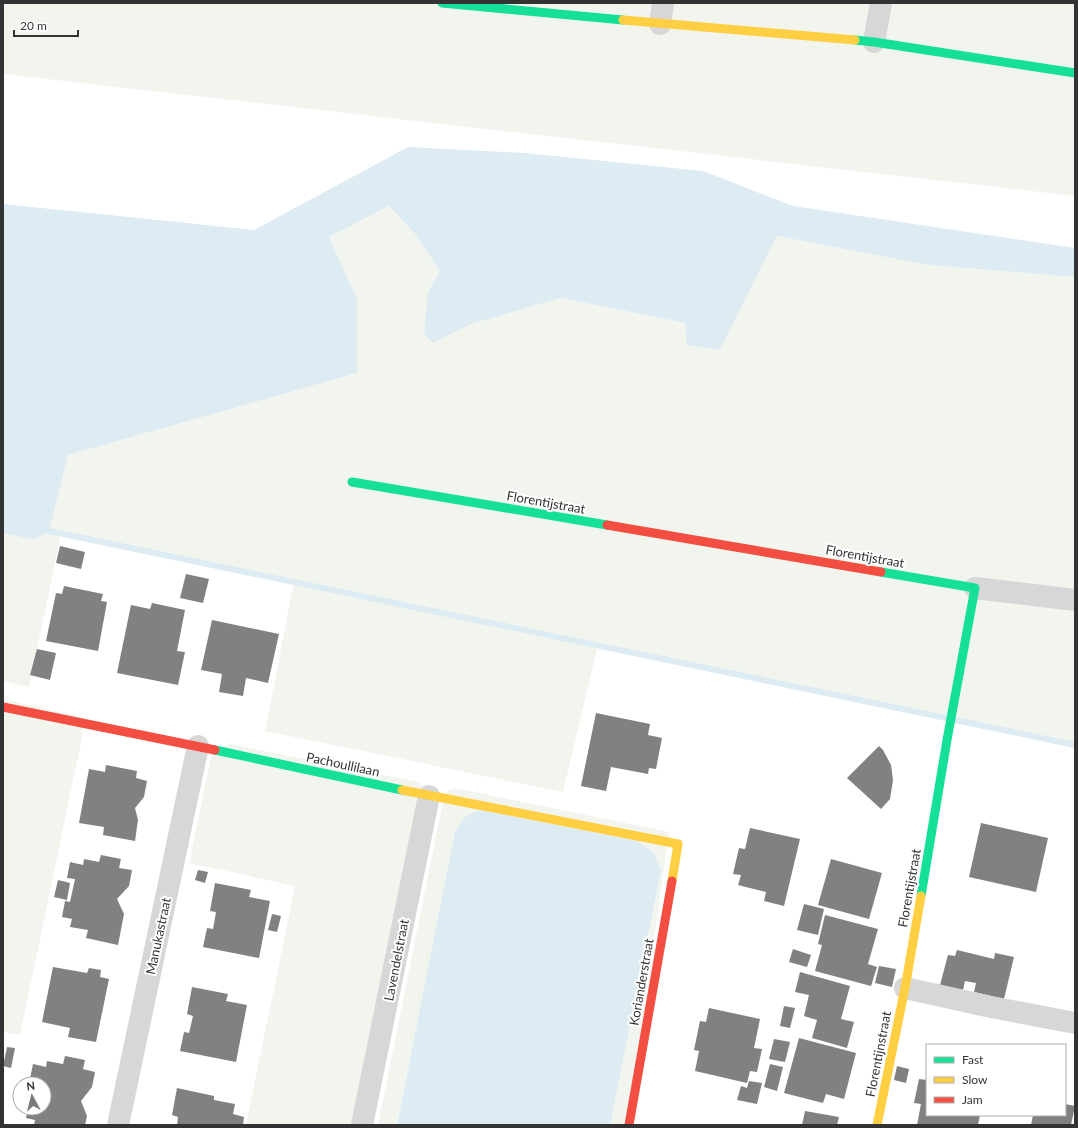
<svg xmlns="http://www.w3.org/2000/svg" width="1078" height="1128" font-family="Lato,sans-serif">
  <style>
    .green { fill: #f1f5ed }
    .water { fill: #ddebf3 }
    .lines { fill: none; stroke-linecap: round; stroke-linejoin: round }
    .stream { stroke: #ddebf3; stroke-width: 6 }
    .building { fill: #818181 }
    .street { stroke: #d7d7d7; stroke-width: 22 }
    .fast { stroke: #16e098; stroke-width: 9 }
    .slow { stroke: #ffcf43; stroke-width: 9 }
    .jam { stroke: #f24e42; stroke-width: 9 }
    .labels { text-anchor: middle; stroke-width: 4; stroke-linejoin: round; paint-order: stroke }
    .street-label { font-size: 13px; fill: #333; stroke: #fff }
  </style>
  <rect width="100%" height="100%" fill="#fff"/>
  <!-- green -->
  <g class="green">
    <polygon points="3,3 1075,3 1075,196 3,74"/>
    <polygon points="389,206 416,235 440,271 428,292 433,343 471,324 561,298 685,323 720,350 777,236 928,265 1075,277 1075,745 598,645 563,792 265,731 294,582 61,534 29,687 3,681 3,533 35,540 49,531 68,455 357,373 357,299 329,237"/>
    <polygon points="3,699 86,718 20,1035 3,1032"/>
    <polygon points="229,744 414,781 420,783 424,789 360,1125 246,1125 295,886 189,863 212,753"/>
    <polygon points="455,788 669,832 628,1125 610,1125 661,871 654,853 455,832 397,1125 378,1125 444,796 449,790"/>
  </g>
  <!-- water -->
  <g class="water">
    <polygon points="408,147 525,153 703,171 793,206 1075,248 1075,277 928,265 777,236 720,350 687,345 685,323 561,298 471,324 433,343 424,334 428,292 440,271 416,235 389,206 329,237 357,299 357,373 68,455 49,531 35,540 3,533 3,204 254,230"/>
    <polygon points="480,810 637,841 654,853 661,871 610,1125 397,1125 455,832 465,817"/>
  </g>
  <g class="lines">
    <!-- stream -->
    <polyline class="stream" points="49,531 1075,745"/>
  </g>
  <!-- building -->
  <g class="building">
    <polygon points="60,546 85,552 81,569 56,563"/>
    <polygon points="186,574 209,579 203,603 180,598"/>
    <polygon points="64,586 103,594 101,601 107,602 98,651 46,641 56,593 62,594"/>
    <polygon points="152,603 185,610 177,651 185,652 178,685 117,673 131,605 150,609"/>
    <polygon points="212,620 279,634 268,683 246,678 243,696 219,692 222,674 201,670"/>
    <polygon points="37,649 56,653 50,680 30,675"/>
    <polygon points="596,713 650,724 648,735 662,738 656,769 649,768 648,774 611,767 606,791 581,786"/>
    <polygon points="879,746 883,750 891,765 893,780 890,799 881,809 847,778"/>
    <polygon points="106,765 137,771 136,778 147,781 144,797 135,808 138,820 135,841 103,835 104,827 79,823 89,769 105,772"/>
    <polygon points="981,823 1048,838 1036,892 969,877"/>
    <polygon points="750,828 800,839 784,906 764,901 766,892 738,885 741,875 733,874 739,848 745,849"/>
    <polygon points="101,855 121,859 119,868 132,870 129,886 117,899 124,914 118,945 86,938 88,930 70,927 72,919 62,917 65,901 70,902 75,879 67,878 70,862 83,865 84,859 99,862"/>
    <polygon points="831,859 882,873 869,919 818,905"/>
    <polygon points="198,870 208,872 205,883 195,880"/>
    <polygon points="58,880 70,883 67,900 54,897"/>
    <polygon points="215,883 251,890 249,897 270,901 259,958 203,947 207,928 213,929 216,912 210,911"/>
    <polygon points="804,904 824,909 818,935 797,930"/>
    <polygon points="272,914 281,916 277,932 268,930"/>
    <polygon points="825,915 878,929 868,964 877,967 871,986 815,971 822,945 818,944"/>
    <polygon points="793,949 811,955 807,967 789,962"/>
    <polygon points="957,950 994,959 995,953 1014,957 1004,999 974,992 976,983 965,981 963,990 940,985 948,955 955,956"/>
    <polygon points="879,966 896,969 892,987 875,983"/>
    <polygon points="53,967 87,973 89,968 101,970 100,977 109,979 96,1042 68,1037 70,1028 42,1022"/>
    <polygon points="800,972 850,986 841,1019 854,1022 847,1048 812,1038 817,1020 804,1016 809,995 795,992"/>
    <polygon points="192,987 228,994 226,1001 247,1005 236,1062 180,1051 184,1032 189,1033 193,1016 187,1014"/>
    <polygon points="784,1006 795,1008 790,1028 780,1026"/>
    <polygon points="709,1008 760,1019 754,1048 762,1049 757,1072 750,1071 747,1083 695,1071 699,1051 694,1050 700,1021 706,1022"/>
    <polygon points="799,1038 856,1053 844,1099 826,1094 823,1103 784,1093"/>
    <polygon points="774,1039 790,1042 785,1062 769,1059"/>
    <polygon points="7,1047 15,1048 11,1068 3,1066"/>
    <polygon points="65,1056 85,1060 83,1069 95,1072 92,1087 81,1101 87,1116 85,1125 34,1125 35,1120 26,1118 28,1108 44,1108 44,1084 38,1084 38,1081 30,1079 33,1064 46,1067 47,1061 63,1064"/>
    <polygon points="770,1064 783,1067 777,1091 764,1087"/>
    <polygon points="897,1066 909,1069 906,1083 894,1080"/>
    <polygon points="919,1079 927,1080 927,1115 980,1115 978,1125 917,1125 921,1104 914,1103"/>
    <polygon points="749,1081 762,1083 757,1104 737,1100 741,1086 747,1088"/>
    <polygon points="177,1088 214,1096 214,1100 235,1104 233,1114 244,1117 243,1125 177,1125 178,1117 172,1115"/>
    <polygon points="1065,1104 1075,1106 1071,1125 1031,1125 1033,1115 1065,1115"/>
    <polygon points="805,1111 839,1117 837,1125 802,1125"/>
  </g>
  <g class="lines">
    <!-- street -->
    <g class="street">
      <polyline points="660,24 663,3"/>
      <polyline points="874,42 881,3"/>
      <polyline points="975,588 1075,600"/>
      <polyline points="905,988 991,1007 1075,1023"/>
      <polyline points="118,1125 198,746"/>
      <polyline points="362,1125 429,796"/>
    </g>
    <!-- fast -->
    <g class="fast">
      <polyline points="442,3 623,20"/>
      <polyline points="855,40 874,42 1075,73"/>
      <polyline points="352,482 607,525"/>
      <polyline points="881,572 975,588 947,740 921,896"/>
      <polyline points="215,750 402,790"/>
    </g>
    <!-- slow -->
    <g class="slow">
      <polyline points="623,20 855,40"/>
      <polyline points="402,790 678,844 672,881"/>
      <polyline points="877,1125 905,988 921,896"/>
    </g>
    <!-- jam -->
    <g class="jam">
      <polyline points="607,525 881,572"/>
      <polyline points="3,707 215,750"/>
      <polyline points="629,1125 672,881"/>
    </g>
  </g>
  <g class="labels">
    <!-- street labels -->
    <g class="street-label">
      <text transform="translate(546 502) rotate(10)" y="5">Florentijstraat</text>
      <text transform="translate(865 556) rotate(10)" y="5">Florentijstraat</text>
      <text transform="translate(343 764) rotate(12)" y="5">Pachoullilaan</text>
      <text transform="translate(909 888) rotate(-80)" y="5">Florentijstraat</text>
      <text transform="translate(158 936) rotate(-78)" y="5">Manukastraat</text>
      <text transform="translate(396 960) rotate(-79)" y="5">Lavendelstraat</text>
      <text transform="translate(641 982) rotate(-80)" y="5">Korianderstraat</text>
      <text transform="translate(878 1054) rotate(-79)" y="5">Florentijnstraat</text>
    </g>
  </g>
  <!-- border -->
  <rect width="1078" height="1128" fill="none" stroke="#333333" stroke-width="8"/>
  <!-- legend -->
  <rect x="926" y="1044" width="140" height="72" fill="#ffffff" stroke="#adadad"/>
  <rect x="934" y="1057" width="20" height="6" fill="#16e098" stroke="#adadad"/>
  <text x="962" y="1064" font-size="12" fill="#333333">Fast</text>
  <rect x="934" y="1077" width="20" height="6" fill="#ffcf43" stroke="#adadad"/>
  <text x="962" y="1084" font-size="12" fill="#333333">Slow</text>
  <rect x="934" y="1097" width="20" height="6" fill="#f24e42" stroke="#adadad"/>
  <text x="962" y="1104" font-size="12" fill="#333333">Jam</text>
  <!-- north arrow -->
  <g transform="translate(32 1096) rotate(353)"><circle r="19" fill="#ffffff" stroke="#adadad"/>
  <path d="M0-3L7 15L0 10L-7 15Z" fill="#7a7a7a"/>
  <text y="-6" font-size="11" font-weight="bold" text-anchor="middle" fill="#333333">N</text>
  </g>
  <!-- scale -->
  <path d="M14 30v6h64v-6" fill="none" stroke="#333333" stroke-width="2"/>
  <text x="20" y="30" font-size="12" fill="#333333" stroke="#ffffff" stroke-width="3" paint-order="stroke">20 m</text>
</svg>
